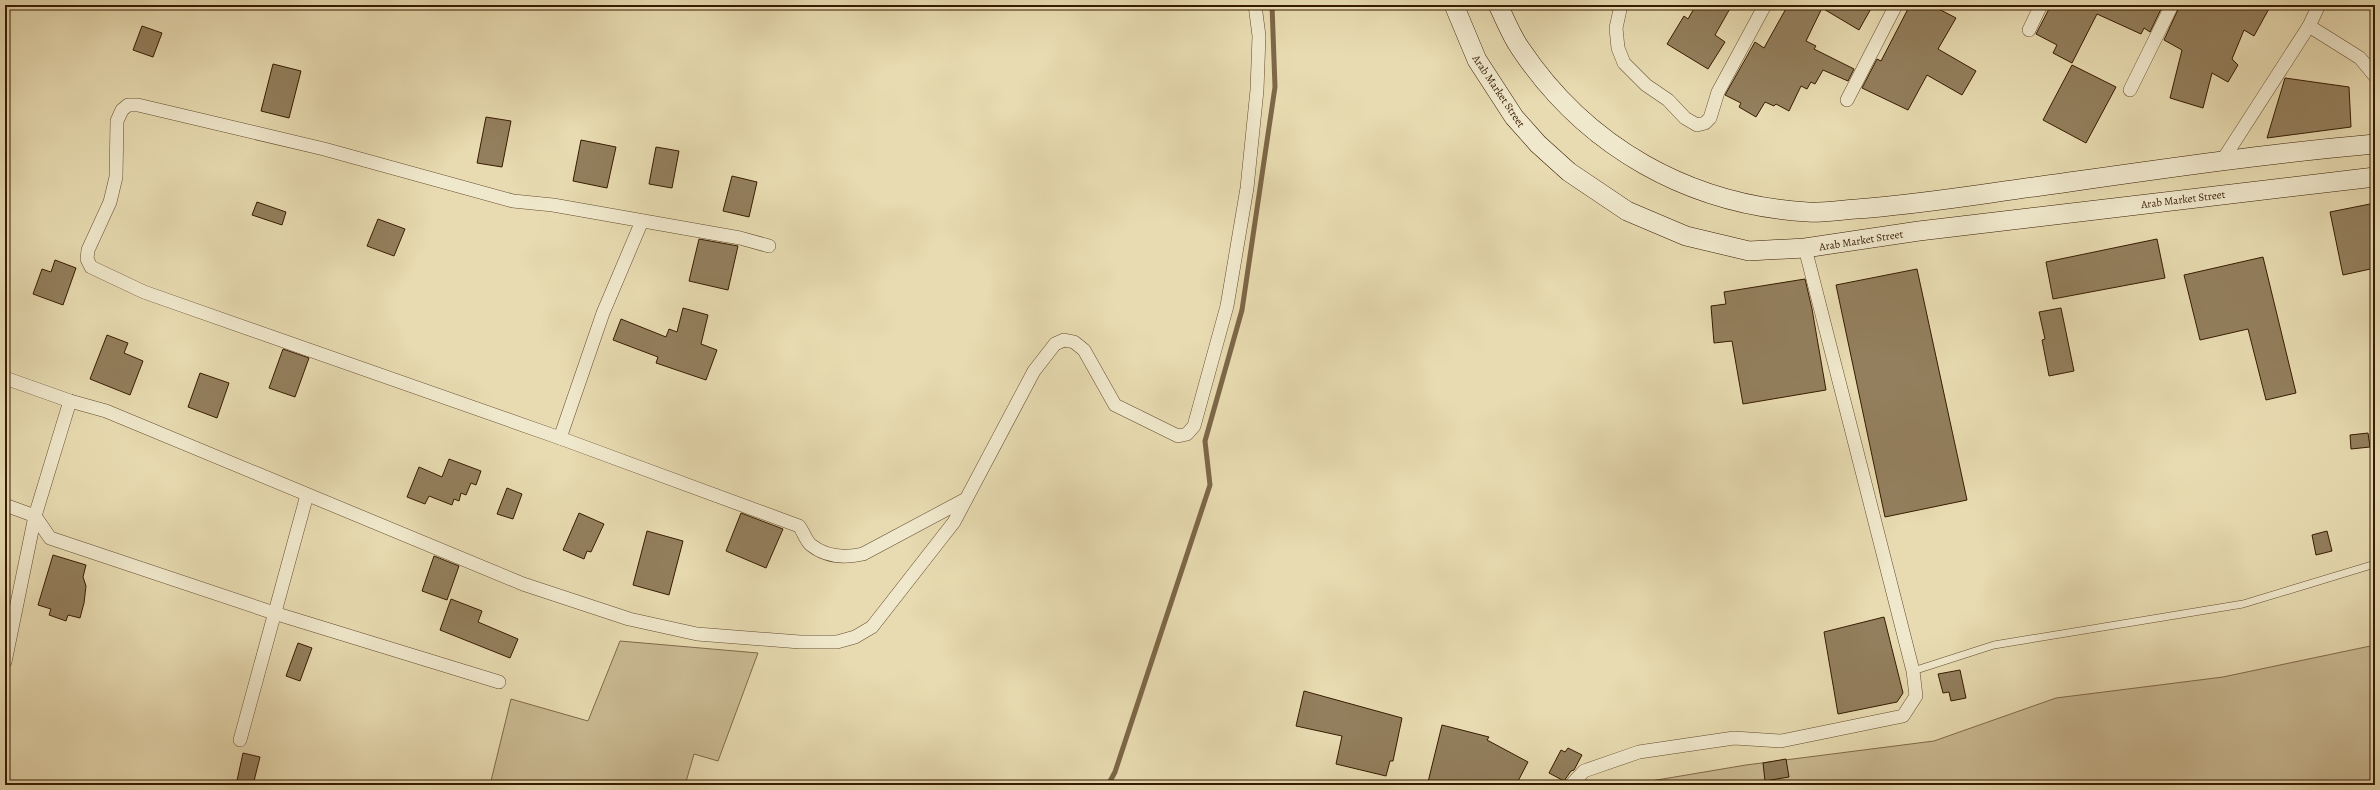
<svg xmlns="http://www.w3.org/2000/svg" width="2380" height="790" font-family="Alegreya,serif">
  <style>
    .green { fill: #caba93; stroke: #806a4a }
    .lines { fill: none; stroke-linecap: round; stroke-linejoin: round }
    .stream { stroke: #7d6747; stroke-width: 5 }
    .building { fill: #937f5d; stroke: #371b01 }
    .lane-casing { stroke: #634b2d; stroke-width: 8 }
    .street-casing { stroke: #634b2d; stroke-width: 14 }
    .secondary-casing { stroke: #371b01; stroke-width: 20 }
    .lane { stroke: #f0e8cc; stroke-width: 7 }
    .street { stroke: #f0e8cc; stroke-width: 13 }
    .secondary { stroke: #f0e8cc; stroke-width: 19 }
    .labels { text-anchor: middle; stroke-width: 3.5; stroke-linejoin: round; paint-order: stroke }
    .street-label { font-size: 11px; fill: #371b01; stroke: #f0e8cc }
  </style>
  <rect width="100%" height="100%" fill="#e8dbb1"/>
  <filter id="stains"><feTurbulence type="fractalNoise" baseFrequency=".005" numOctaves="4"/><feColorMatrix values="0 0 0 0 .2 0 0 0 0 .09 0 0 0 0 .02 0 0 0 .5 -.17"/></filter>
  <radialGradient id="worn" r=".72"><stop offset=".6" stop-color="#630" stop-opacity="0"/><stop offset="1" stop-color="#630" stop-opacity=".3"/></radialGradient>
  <!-- green -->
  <g class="green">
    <polygon points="620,641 758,653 718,761 694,754 685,785 490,785 511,699 588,721"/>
    <polygon points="2375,645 2375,785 1627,785 1746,765 1934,741 2056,698 2223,677"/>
  </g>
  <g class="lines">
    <!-- stream -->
    <polyline class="stream" points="1108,785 1115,772 1210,485 1205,441 1242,310 1275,87 1272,5"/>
  </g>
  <!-- building -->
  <g class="building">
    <polygon points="1696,5 1732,5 1715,35 1725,42 1708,69 1667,44 1684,16 1688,19"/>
    <polygon points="1788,5 1873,5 1859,30 1822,8 1806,41 1816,46 1814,49 1854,69 1848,81 1823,70 1815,84 1811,82 1807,89 1801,86 1789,111 1776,104 1774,106 1765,102 1756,117 1739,107 1741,103 1725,95 1755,42 1764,48"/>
    <polygon points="1910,5 1931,5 1956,18 1938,49 1976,71 1962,95 1927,75 1908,110 1862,88 1877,59 1881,61"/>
    <polygon points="2051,5 2163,5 2150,32 2144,28 2141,34 2097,14 2072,63 2053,53 2057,45 2036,34"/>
    <polygon points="2180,5 2271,5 2254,36 2244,30 2232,59 2238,65 2228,82 2212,73 2203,108 2170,98 2182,50 2164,40"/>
    <polygon points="142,26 162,33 153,57 133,50"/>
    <polygon points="273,64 301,71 289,118 261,111"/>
    <polygon points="2072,65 2116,87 2086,143 2043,120"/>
    <polygon points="2285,78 2349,87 2351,127 2267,138"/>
    <polygon points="486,117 511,121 502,167 477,163"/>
    <polygon points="581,140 616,147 607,188 573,181"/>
    <polygon points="656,147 679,151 672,188 649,184"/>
    <polygon points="732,176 757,182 749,217 723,211"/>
    <polygon points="257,202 286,212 282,225 252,215"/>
    <polygon points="2375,203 2375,268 2343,275 2330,212"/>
    <polygon points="378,219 405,229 394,256 367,246"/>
    <polygon points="699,239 738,246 728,290 689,281"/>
    <polygon points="2157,239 2165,278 2053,299 2046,262"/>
    <polygon points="2263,257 2296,393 2266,400 2248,329 2200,340 2184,275"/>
    <polygon points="55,260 76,268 63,305 33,294 42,269 51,272"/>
    <polygon points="1917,269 1967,500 1885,517 1836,285"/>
    <polygon points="1805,279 1812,309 1826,390 1743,404 1732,341 1714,343 1711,306 1726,304 1724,292"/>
    <polygon points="683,308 708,315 701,344 717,350 706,380 656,363 658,357 613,340 621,319 666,337 669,329 677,332"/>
    <polygon points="2061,308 2074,371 2049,376 2042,340 2045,339 2039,312"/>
    <polygon points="107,335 128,343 124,353 143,361 130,395 90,379"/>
    <polygon points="283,349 309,358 295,397 269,388"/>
    <polygon points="200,373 229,383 217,418 188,407"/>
    <polygon points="2368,433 2370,447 2351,449 2350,435"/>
    <polygon points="449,459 481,471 476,485 471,483 466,495 461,493 459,501 454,499 452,505 429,496 425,504 407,497 419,467 442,477"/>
    <polygon points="507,488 522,494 513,519 497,514"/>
    <polygon points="579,513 604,524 591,552 587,551 584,559 563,550"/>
    <polygon points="741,513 783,529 766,568 726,551"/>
    <polygon points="647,531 683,541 669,595 633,585"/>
    <polygon points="2327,531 2332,551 2316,555 2312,535"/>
    <polygon points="53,555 86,565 83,577 86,586 84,603 80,618 68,615 66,621 49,615 51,609 38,605"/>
    <polygon points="434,556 459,566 447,600 422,591"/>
    <polygon points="451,599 482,611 478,622 518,639 510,658 440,630"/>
    <polygon points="1884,617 1903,693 1897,702 1838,714 1824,632"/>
    <polygon points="298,643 312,648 300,681 286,676"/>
    <polygon points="1960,670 1966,698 1951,701 1949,692 1943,693 1938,674"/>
    <polygon points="1304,691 1402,718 1393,761 1390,761 1386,776 1336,764 1342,736 1296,726"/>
    <polygon points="1442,725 1489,737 1487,740 1528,762 1516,785 1449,785 1428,782"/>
    <polygon points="1568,748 1582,755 1574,770 1571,771 1564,781 1549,773 1561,750 1565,752"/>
    <polygon points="243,753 260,757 253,785 236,785"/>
    <polygon points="1786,759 1789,777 1765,781 1763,763"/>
  </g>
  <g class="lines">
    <defs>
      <polyline id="lane" points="1913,671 1994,645 2243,604 2375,564"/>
      <g id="street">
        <polyline points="1621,5 1616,28 1618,48 1624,63 1646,85 1668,100 1685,118 1697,125 1705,123 1710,118 1718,92 1765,5"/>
        <polyline points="2309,26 2360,58 2375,76"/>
        <polyline points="2029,30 2041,5"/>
        <polyline points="2130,90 2172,5"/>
        <polyline points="1847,100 1896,5"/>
        <polyline points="2222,161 2309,26 2319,5"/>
        <path d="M769,246L740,238L553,205L513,201L324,149L138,105H128L122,110L117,121L116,177L110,202L88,250L87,259L91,267L144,292L560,438L799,526C803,531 806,541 811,545C826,557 845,558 863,554L966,499"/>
        <polyline points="5,378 70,401 106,411 523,584 629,619 697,634 800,642 837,642 855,637 872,627 954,522 1034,371 1055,344 1064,340 1074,342 1084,350 1115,405 1178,436 1187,434 1194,426 1227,306 1247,188 1257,90 1259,36 1255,5"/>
        <polyline points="560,438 603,313 642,221"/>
        <polyline points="5,505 35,516 50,538 274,613 499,682"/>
        <polyline points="5,662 35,516 70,401"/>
        <polyline points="240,740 307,495"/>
        <polyline points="1571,785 1584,771 1639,752 1734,738 1781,741 1903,716 1916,696 1913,671 1805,248"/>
      </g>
      <g id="secondary">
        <polyline points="1454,5 1477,60 1514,117 1538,144 1569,172 1627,211 1686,236 1749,251 1805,248 1919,231 2375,177"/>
        <path d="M1498,5C1505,19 1511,35 1520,48C1586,147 1689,205 1808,212C1823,213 1840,210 1856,209C1915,205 1975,195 2034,187C2147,171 2261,154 2375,144"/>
      </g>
    </defs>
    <!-- lane casing -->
    <use href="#lane" class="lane-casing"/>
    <!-- street casing -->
    <use href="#street" class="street-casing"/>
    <!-- secondary casing -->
    <use href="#secondary" class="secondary-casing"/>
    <!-- lane -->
    <use href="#lane" class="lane"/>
    <!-- street -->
    <use href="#street" class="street"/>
    <!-- secondary -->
    <use href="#secondary" class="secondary"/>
  </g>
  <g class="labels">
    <!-- street labels -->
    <g class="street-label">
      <text transform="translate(1499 91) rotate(56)" y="4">Arab Market Street</text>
      <text transform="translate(2183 199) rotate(-7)" y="4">Arab Market Street</text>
      <text transform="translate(1861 240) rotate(-9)" y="4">Arab Market Street</text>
    </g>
  </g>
  <!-- margin -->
  <rect width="2380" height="790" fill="none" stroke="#e8dbb1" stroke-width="20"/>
  <rect x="6" y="6" width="2368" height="778" fill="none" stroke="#371b01" stroke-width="2"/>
  <rect x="10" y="10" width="2360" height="770" fill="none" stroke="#371b01"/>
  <rect width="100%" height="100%" filter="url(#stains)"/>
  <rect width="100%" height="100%" fill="url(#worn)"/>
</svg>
